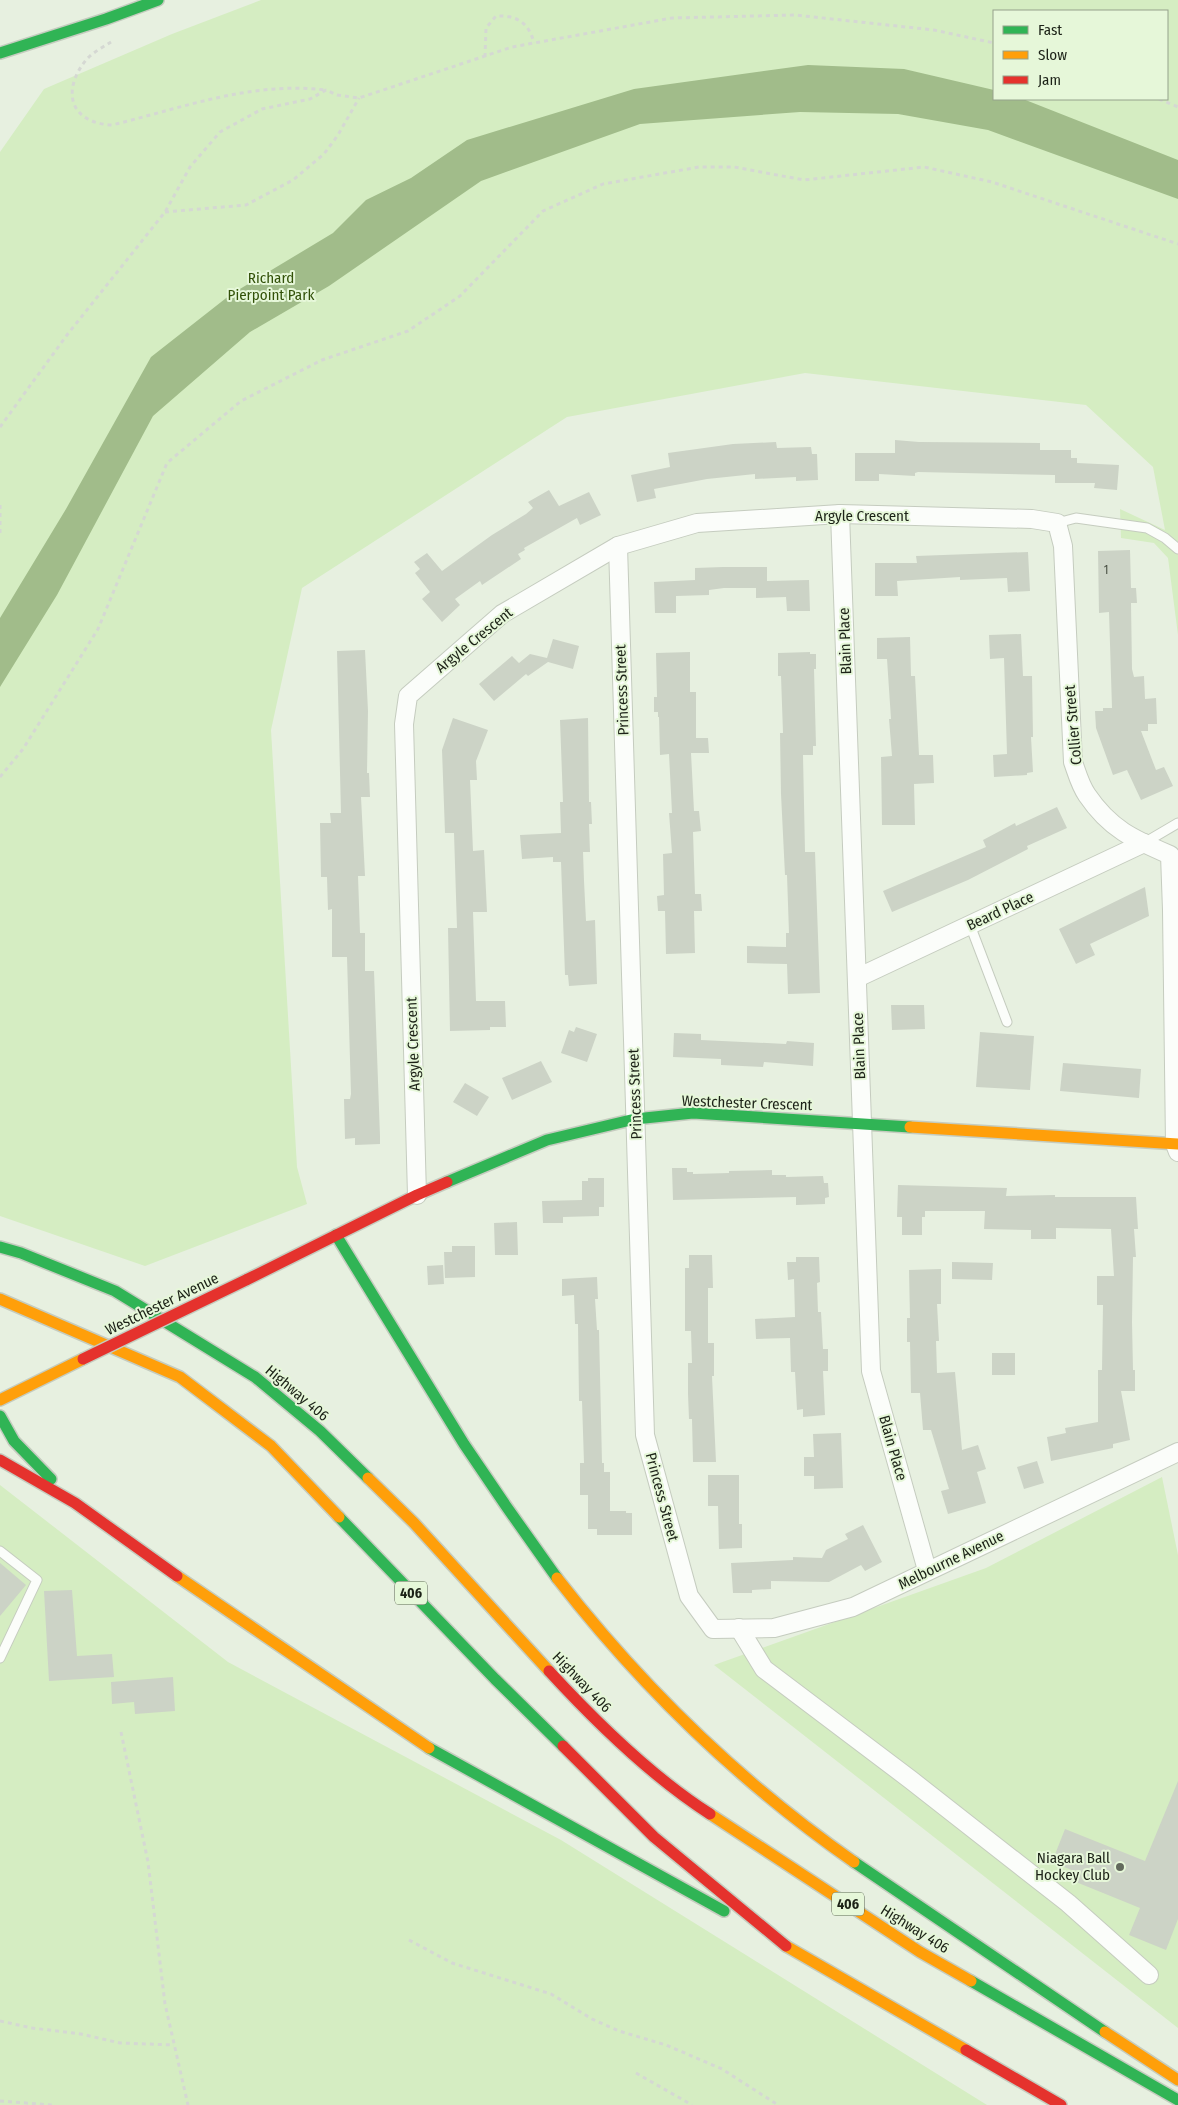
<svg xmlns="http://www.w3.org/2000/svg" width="1178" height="2105" font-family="'Fira Sans Condensed',sans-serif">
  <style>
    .green { fill: #d5edc2; fill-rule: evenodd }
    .water { fill: #a1bc8a }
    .building { fill: #ccd3c6 }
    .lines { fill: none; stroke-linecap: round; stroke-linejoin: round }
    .lane-casing { stroke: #c5ccbf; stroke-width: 11 }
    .street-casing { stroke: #c5ccbf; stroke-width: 20 }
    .fast-casing { stroke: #c5ccbf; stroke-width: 14 }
    .slow-casing { stroke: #c5ccbf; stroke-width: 14 }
    .jam-casing { stroke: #c5ccbf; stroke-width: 14 }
    .path { stroke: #d5d8d3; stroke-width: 3; stroke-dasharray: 4 4; stroke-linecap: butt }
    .lane { stroke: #fbfdfa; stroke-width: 9 }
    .street { stroke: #fbfdfa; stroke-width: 18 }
    .fast { stroke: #30b455; stroke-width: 11 }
    .slow { stroke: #ff9f0a; stroke-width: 11 }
    .jam { stroke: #e5322d; stroke-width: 11 }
    .jam-bridge-casing { stroke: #c5ccbf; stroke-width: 14; stroke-linecap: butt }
    .jam-bridge { stroke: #e5322d; stroke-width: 11 }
    .poi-dot { fill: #636a5d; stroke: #e6f7d9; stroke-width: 2 }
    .labels { text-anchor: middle; stroke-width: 4; stroke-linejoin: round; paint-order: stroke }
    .number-label { font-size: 12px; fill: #484e43 }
    .shield { fill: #e6f7d9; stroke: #596251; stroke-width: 1 }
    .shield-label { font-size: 14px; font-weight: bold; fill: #1c2217 }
    .park-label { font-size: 15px; fill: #325108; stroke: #e6f7d9 }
    .street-label { font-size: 15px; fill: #1c2217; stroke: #e6f7d9 }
    .poi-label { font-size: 15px; fill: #1c2217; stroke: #e6f7d9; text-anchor: end }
  </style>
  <rect width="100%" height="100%" fill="#e7f0e0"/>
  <!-- green -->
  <g class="green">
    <path d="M261,0H1178V635L1168,558L1154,543L1121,538L1120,509L1165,530L1153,467L1086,405L805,373L567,417L302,588L271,730L297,1167L307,1204L145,1266L0,1216V152L44,89L172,34ZM994,11H1167V99H994Z"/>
    <polygon points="1162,1477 1178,1555 1178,2028 714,1665 986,1568"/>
    <polygon points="0,1485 228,1662 561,1840 987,2105 0,2105"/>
  </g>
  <!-- water -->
  <polygon class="water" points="808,65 904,69 994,90 994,99 1023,99 1178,160 1178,199 988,130 898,114 800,112 640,124 481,181 329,286 250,332 153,416 57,595 0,687 0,618 66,509 151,357 230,295 333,233 366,200 411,178 467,140 634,89"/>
  <!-- building -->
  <g class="building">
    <polygon points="895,440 919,442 1040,443 1040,450 1071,450 1071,458 1077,458 1077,463 1119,465 1117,490 1094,488 1095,483 1055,483 1055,475 918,472 915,473 915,476 879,474 879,481 855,481 855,453 895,453"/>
    <polygon points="776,442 777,448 811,447 812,454 817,454 818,480 796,481 796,477 755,479 755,474 707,479 654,489 656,498 637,502 631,475 670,467 668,453 733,444"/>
    <polygon points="549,490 559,506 589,492 601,515 580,525 577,518 524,548 525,550 518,554 521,559 482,585 480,581 455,599 460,605 442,622 422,599 430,592 415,573 420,569 414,562 427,553 442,571 492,535 526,514 533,508 528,502"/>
    <polygon points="1130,550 1131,588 1136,588 1137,603 1131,603 1132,669 1134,677 1144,676 1145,699 1156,698 1157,724 1148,724 1148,731 1141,731 1156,770 1164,767 1173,786 1141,800 1127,770 1113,775 1096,728 1095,711 1103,711 1103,708 1112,708 1109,612 1099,613 1098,551"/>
    <polygon points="1028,552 1030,591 1008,592 1007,578 960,580 960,577 897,581 898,596 875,596 875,563 917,563 916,556"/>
    <polygon points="723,567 767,567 767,581 809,580 810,611 787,611 786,597 756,598 756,588 724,588 709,590 709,595 676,596 676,613 655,613 654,582 695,580 695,568"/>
    <polygon points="1021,634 1023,676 1032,676 1033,737 1031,737 1033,772 1027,773 1027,775 994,777 993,755 1007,754 1004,658 990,659 989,635"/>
    <polygon points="910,637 911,676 915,676 919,755 933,755 934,783 914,784 915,825 882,825 881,757 892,756 889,719 891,719 887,659 877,659 877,638"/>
    <polygon points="553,639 579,646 573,669 548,662 528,676 526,674 494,701 479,684 512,656 519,663 530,654 547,658"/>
    <polygon points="365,650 368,711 367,773 369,773 370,797 361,797 365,876 358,876 360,933 365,933 365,971 374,971 380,1136 380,1144 355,1145 355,1138 345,1139 344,1099 350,1099 351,1094 347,957 332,957 332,909 328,910 327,877 321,877 320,823 331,823 330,813 341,813 337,651"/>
    <polygon points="690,652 690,692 696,692 696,738 708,738 709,753 691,753 694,811 699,811 701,831 693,832 695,894 701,894 702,911 694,911 695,953 666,954 665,911 658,911 657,896 664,895 663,854 672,853 669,813 672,813 669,754 660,755 659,717 658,717 658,712 654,712 654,697 657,697 656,653"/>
    <polygon points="810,652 810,654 816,654 816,669 814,669 816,746 813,746 813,755 803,755 805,852 815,852 820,993 788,994 787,964 747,963 747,946 786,947 786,933 789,933 787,875 785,875 781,794 780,733 783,733 781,676 778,676 778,653"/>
    <polygon points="453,718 488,730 476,761 477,780 470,780 473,851 484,850 487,912 473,912 476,1001 505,1001 506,1027 490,1027 490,1030 450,1031 448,928 457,928 454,833 445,833 442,750"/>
    <polygon points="588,718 589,802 591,802 592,824 589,824 590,852 583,852 584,881 586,921 595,920 597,984 569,986 568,975 565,975 561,862 553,862 553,857 522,859 520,835 561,833 560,802 563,802 560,720"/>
    <polygon points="1057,807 1067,828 1027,846 1028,849 968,880 892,912 883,891 986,847 983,840 1015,823 1016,826"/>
    <polygon points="1145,887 1149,916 1090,944 1095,955 1076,964 1059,929"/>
    <polygon points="891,1005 924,1005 925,1029 892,1030"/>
    <polygon points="576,1027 597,1034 587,1062 561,1053 569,1030 574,1032"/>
    <polygon points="980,1032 1034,1036 1030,1090 976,1087"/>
    <polygon points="674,1033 701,1034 701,1040 786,1044 787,1041 814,1043 813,1066 764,1062 763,1067 721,1065 721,1059 673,1057"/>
    <polygon points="541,1061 552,1082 512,1100 502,1078"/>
    <polygon points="1063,1063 1141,1069 1139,1098 1060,1091"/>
    <polygon points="465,1083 489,1097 477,1116 453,1102"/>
    <polygon points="672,1168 687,1168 687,1172 693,1172 693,1174 729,1173 729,1171 772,1170 772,1175 786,1175 786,1177 823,1176 824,1183 828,1183 829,1197 825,1198 825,1204 796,1205 796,1197 673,1200"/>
    <polygon points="588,1178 604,1178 604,1207 599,1207 599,1216 563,1217 563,1223 543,1223 542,1201 582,1200 582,1181 588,1181"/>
    <polygon points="898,1185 1007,1188 1006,1196 1055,1195 1055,1197 1136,1197 1138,1229 1134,1229 1136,1257 1133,1257 1132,1322 1133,1370 1135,1370 1135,1391 1121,1391 1130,1440 1113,1444 1113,1448 1051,1461 1047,1437 1066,1433 1065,1428 1098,1422 1098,1370 1102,1370 1103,1305 1097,1305 1097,1276 1114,1276 1111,1229 1056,1228 1056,1239 1031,1239 1031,1230 984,1229 985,1211 925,1211 925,1217 922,1217 922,1235 902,1235 902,1217 897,1217"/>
    <polygon points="517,1222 518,1255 495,1255 494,1223"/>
    <polygon points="452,1246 475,1246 475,1277 445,1278 444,1252 452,1252"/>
    <polygon points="689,1255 712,1255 713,1288 708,1288 708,1343 714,1343 714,1376 712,1376 716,1462 693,1462 692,1419 689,1419 688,1394 688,1363 692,1363 691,1331 685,1331 685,1268 689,1268"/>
    <polygon points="796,1257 819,1257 820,1282 817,1283 818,1312 821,1312 823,1349 828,1349 828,1371 823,1371 825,1415 803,1417 803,1409 797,1410 795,1372 791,1372 790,1338 756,1339 755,1319 795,1317 794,1279 788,1280 787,1262 796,1262"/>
    <polygon points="952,1262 993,1263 992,1280 952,1279"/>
    <polygon points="443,1265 444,1284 428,1285 427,1266"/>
    <polygon points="941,1269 941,1304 937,1304 939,1341 936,1341 937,1373 955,1372 962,1450 978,1445 986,1469 977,1472 986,1503 948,1514 941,1491 949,1489 931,1430 923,1430 920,1393 911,1393 910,1342 907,1342 907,1318 910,1318 909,1270"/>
    <polygon points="597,1277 598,1299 595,1299 597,1330 599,1330 602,1463 604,1463 604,1472 610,1472 610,1511 626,1511 626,1513 632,1513 632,1535 597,1535 597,1529 588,1529 588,1495 580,1495 580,1463 584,1463 582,1401 579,1401 578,1324 575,1324 574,1295 562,1296 562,1279"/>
    <rect x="992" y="1353" width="23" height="22"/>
    <polygon points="841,1433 843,1488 814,1489 814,1476 804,1476 804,1457 814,1457 813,1434"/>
    <polygon points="1037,1461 1044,1483 1024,1489 1017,1467"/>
    <polygon points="708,1475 739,1475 739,1524 742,1524 742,1548 719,1549 718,1506 708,1506"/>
    <polygon points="863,1525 882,1562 865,1571 861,1565 829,1582 771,1581 771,1589 752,1590 752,1593 733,1593 731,1563 793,1560 793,1557 822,1558 826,1550 848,1539 845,1534"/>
    <polygon points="0,1563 26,1585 0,1616"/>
    <polygon points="72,1590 77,1656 112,1654 114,1677 49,1681 44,1591"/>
    <polygon points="173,1677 175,1711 135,1714 134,1702 112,1704 111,1682"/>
    <polygon points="1178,1781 1178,1919 1166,1950 1129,1935 1140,1908 1071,1880 1074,1871 1052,1862 1065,1829 1145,1861"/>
  </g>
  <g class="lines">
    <defs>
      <g id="lane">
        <polyline points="1057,523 1076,518 1147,528 1165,538 1178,549"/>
        <polyline points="1144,843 1178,823"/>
        <polyline points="970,925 1007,1022"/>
        <polyline points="0,1551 37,1580 0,1658"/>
      </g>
      <g id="street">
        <polyline points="840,514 871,1371 927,1570"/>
        <polyline points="618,546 645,1435 689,1596 713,1629 774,1628 853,1607 1178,1452"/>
        <polyline points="857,978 1144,843"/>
        <path d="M417,1195L404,724L408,696L502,614L618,546L697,523L840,514L1032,519L1057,523L1063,546L1073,762C1077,773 1080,785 1087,795C1110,829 1133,839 1170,855L1172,910L1175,1144L1178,1152"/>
        <polyline points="739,1628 764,1669 911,1780 1068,1903 1149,1975"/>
      </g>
      <g id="fast">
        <polyline points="0,53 106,19 158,0"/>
        <polyline points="447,1182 547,1140 635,1119 693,1113 910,1127"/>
        <polyline points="336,1235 464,1444 506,1506 557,1578"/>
        <polyline points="0,1247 21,1253 115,1291 255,1377 320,1431 368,1478"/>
        <polyline points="0,1416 14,1441 51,1479"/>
        <polyline points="339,1517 495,1679 563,1746"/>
        <polyline points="429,1748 724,1911"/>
        <polyline points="854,1862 1105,2032"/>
        <polyline points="971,1981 1178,2100"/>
      </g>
      <g id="slow">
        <polyline points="910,1127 1178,1144"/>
        <polyline points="0,1299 180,1377 271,1446 339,1517"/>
        <polyline points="0,1400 83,1359"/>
        <polyline points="368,1478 414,1523 549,1671"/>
        <polyline points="177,1576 429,1748"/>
        <path d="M557,1578C641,1686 741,1783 854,1862"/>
        <polyline points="710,1814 920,1952 971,1981"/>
        <polyline points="786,1946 966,2050"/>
        <polyline points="1105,2032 1178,2080"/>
      </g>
      <g id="jam">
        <polyline points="246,1280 417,1195 447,1182"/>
        <polyline points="0,1460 75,1503 177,1576"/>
        <path d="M549,1671C595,1721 652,1777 710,1814"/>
        <polyline points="563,1746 654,1837 786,1946"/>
        <polyline points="966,2050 1061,2105"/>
      </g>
    </defs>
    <!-- lane casing -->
    <use href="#lane" class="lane-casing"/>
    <!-- street casing -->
    <use href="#street" class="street-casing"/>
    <!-- fast casing -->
    <use href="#fast" class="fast-casing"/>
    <!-- slow casing -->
    <use href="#slow" class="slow-casing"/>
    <!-- jam casing -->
    <use href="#jam" class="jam-casing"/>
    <!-- path -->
    <g class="path">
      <path d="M111,42C103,47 93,52 86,60C61,91 70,123 112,125C182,108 252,81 325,90"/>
      <path d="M485,57L486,28L496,16C517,15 529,23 534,43"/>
      <polyline points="1159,99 1178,107"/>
      <polyline points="165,212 246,205 293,180 324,154 338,135 359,98"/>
      <polyline points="0,427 67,335 165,212 190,167 220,132 262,109 310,99 326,90 337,95 359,98 512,47 672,18 795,15 934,30 994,43"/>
      <polyline points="0,505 0,537"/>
      <polyline points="0,777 23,749 98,629 167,463 241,401 322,360 408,331 460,296 543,211 603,184 699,167 734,167 804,180 924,167 992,182 1178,244"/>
      <polyline points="121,1732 148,1862 165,2004 188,2105"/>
      <polyline points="409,1940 452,1963 551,1994 592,2019 619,2031 666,2045 722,2069 778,2105"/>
      <polyline points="0,2021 32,2028 81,2034 120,2043 174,2045"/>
      <polyline points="636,2073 692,2105"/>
      <polyline points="0,2101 52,2105"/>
    </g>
    <!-- lane -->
    <use href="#lane" class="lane"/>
    <!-- street -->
    <use href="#street" class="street"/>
    <!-- fast -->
    <use href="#fast" class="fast"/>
    <!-- slow -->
    <use href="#slow" class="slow"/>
    <!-- jam -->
    <use href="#jam" class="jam"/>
    <defs>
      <polyline id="jam-bridge" points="83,1359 246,1280"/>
    </defs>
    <!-- jam-bridge casing -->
    <use href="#jam-bridge" class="jam-bridge-casing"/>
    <!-- jam-bridge -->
    <use href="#jam-bridge" class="jam-bridge"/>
  </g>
  <!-- markers -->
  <circle class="poi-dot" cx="1120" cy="1867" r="5"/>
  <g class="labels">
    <!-- number labels -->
    <g class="number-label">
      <text x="1106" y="574">1</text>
    </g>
    <!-- shield labels -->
    <g class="shield">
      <rect x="395" y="1581.5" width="32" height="23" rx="4"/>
      <rect x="832" y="1892.5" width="32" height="23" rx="4"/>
    </g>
    <g class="shield-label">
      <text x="411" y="1598">406</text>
      <text x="848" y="1909">406</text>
    </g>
    <!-- park labels -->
    <g class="park-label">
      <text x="271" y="283">Richard<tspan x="271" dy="17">Pierpoint Park</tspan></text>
    </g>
    <!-- street labels -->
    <g class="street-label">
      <text x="862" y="521">Argyle Crescent</text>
      <text transform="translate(474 640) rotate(-39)" y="5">Argyle Crescent</text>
      <text transform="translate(845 641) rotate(-92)" y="5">Blain Place</text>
      <text transform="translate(622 690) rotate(-92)" y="5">Princess Street</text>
      <text transform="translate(1073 725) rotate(-95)" y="5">Collier Street</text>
      <text transform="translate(1000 911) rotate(-25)" y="5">Beard Place</text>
      <text transform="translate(413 1044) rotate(-92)" y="5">Argyle Crescent</text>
      <text transform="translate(859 1046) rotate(-92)" y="5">Blain Place</text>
      <text transform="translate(635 1094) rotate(-92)" y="5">Princess Street</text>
      <text transform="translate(747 1103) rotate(2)" y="5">Westchester Crescent</text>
      <text transform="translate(162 1304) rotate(-26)" y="5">Westchester Avenue</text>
      <text transform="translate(297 1393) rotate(40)" y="5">Highway 406</text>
      <text transform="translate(893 1448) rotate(74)" y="5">Blain Place</text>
      <text transform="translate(662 1497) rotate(75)" y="5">Princess Street</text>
      <text transform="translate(951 1560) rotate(-26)" y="5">Melbourne Avenue</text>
      <text transform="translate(582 1682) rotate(46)" y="5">Highway 406</text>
      <text transform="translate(915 1929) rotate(32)" y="5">Highway 406</text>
    </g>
    <!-- poi labels -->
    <g class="poi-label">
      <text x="1110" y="1863">Niagara Ball<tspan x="1110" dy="17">Hockey Club</tspan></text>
    </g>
  </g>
  <!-- legend -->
  <rect x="993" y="10" width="175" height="90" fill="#e6f7d9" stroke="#95a28b"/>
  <rect x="1003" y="26" width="25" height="8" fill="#30b455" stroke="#95a28b"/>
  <text x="1038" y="35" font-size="15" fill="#1c2217">Fast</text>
  <rect x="1003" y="51" width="25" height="8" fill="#ff9f0a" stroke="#95a28b"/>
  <text x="1038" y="60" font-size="15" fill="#1c2217">Slow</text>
  <rect x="1003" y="76" width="25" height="8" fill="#e5322d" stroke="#95a28b"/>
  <text x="1038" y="85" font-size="15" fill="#1c2217">Jam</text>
</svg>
